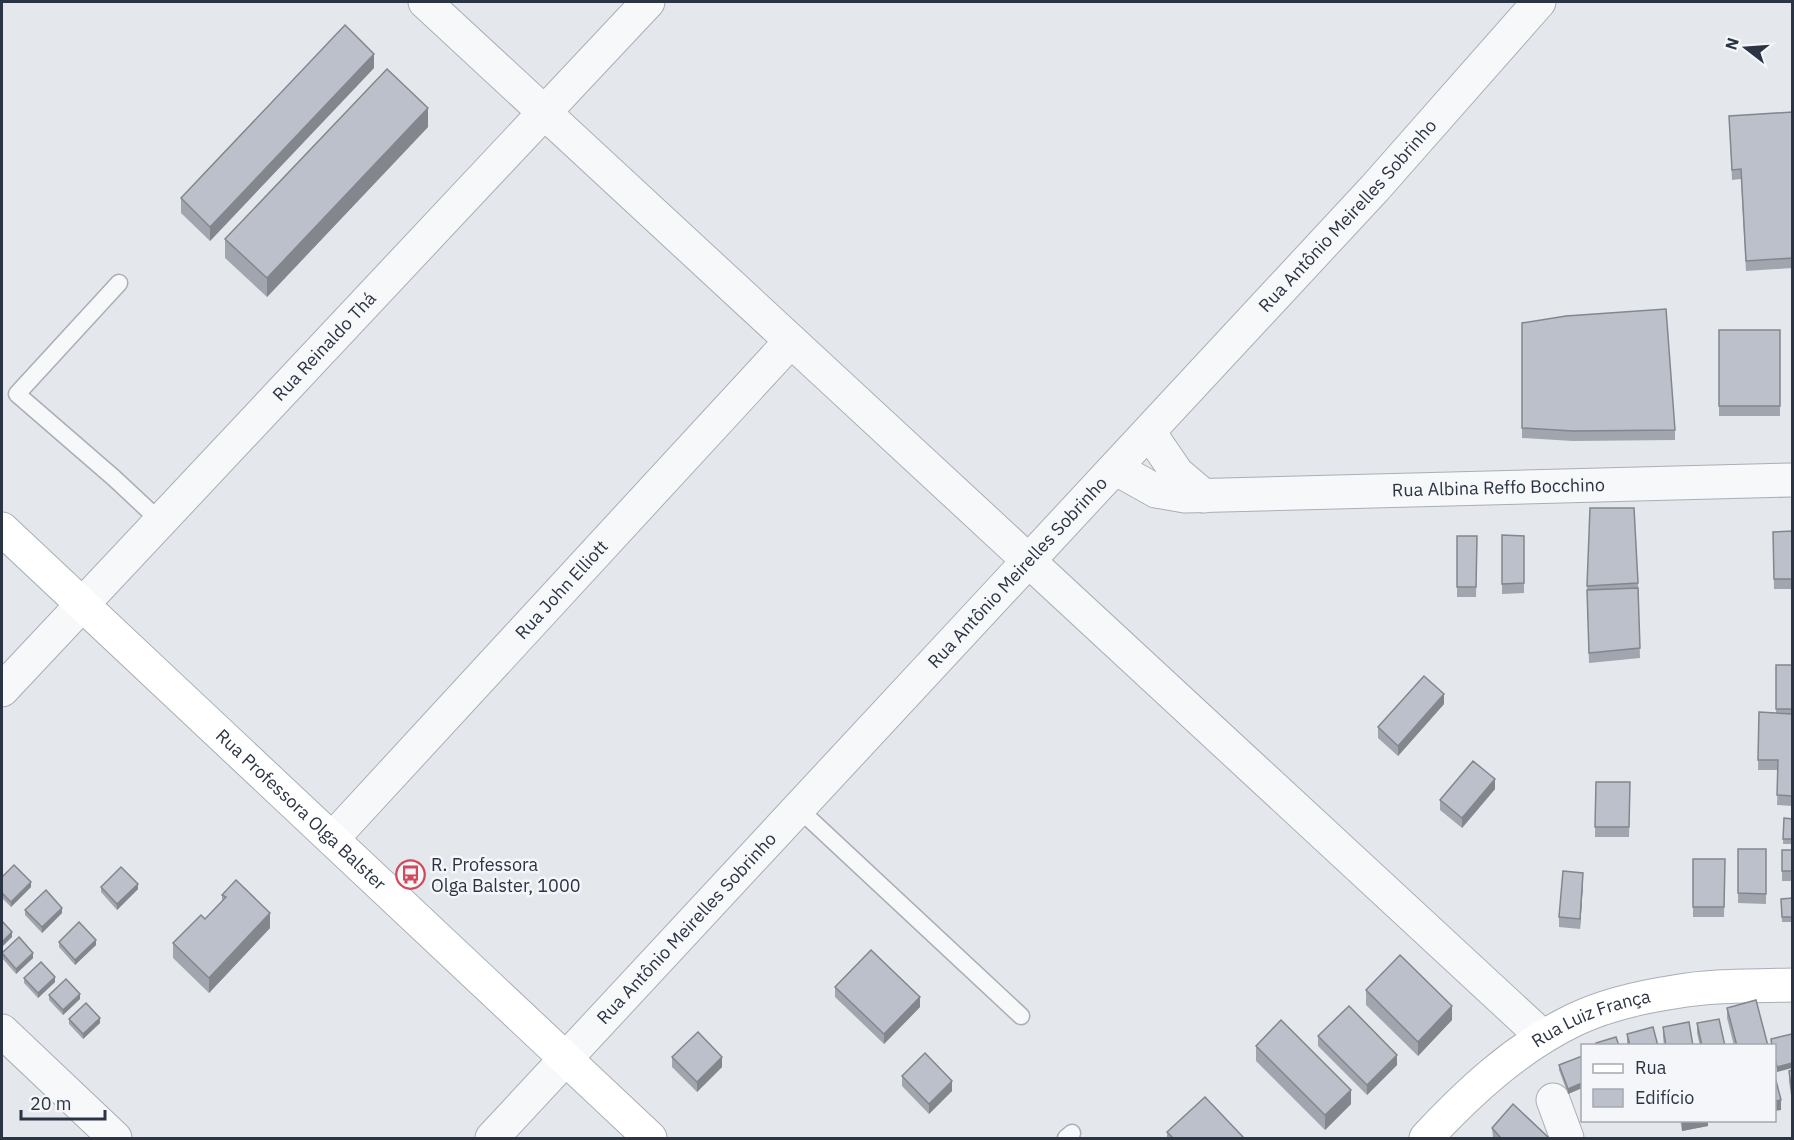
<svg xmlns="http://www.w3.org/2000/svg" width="1794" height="1140" font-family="'IBM Plex Sans',sans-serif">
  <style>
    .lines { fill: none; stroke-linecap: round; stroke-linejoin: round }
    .service-casing { stroke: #a9aeb7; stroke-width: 19 }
    .minor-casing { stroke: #a9aeb7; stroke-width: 35 }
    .tertiary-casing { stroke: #a9aeb7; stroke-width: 35 }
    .secondary-casing { stroke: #a9aeb7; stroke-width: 35 }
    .service { stroke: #f7f8fa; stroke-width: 16 }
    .minor { stroke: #f7f8fa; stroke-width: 33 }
    .tertiary { stroke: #f7f8fa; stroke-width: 33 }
    .secondary { stroke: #fff; stroke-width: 33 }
    .wall { fill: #a1a5ae }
    .shaded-wall { fill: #83868d }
    .building { fill: #bbc0ca; stroke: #83868d; stroke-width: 1.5 }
    .labels { text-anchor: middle; stroke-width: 5; stroke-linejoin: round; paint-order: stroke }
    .street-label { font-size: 18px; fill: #2b3445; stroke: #f4f6f9 }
    .poi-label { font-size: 18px; fill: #2b3445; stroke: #f4f6f9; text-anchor: start }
  </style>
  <rect width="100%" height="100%" fill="#e4e7ec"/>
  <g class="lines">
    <defs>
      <g id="service">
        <polyline points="119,283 17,394 114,478 160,521"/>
        <polyline points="799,809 1021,1016"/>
        <polyline points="1066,1138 1072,1133"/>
      </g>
      <g id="minor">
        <polyline points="425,2 1543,1037"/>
        <polyline points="1149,432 1177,473 1204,496"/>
        <path id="s1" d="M1115,468L1156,491L1185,496L1792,480"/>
        <path id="s2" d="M2,690L648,2"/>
        <path id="s3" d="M332,839L791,341"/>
        <polyline points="2,1031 115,1138"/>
        <polyline points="1553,1100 1567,1138"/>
      </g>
      <g id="tertiary">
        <path id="s4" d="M492,1138L1375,188L1539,2"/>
      </g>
      <g id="secondary">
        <path id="s5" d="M2,529L650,1138"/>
        <path id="s6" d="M1426,1138C1469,1092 1516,1048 1574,1020C1605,1005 1641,997 1674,992C1713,985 1754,986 1792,985"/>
      </g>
    </defs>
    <!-- service casing -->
    <use href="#service" class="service-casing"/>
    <!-- minor casing -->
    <use href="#minor" class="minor-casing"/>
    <!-- tertiary casing -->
    <use href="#tertiary" class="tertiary-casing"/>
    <!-- secondary casing -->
    <use href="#secondary" class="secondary-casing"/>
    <!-- service -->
    <use href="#service" class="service"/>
    <!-- minor -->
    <use href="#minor" class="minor"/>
    <!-- tertiary -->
    <use href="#tertiary" class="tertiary"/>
    <!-- secondary -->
    <use href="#secondary" class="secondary"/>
  </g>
  <!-- wall -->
  <g class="wall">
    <polygon points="374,68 210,241 181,213 181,198"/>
    <polygon points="1792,112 1792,268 1746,271 1741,179 1732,180 1729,116"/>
    <polygon points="428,127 267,297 225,258 225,239"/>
    <polygon points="1522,323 1675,430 1675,440 1573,441 1522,438"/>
    <rect x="1719" y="330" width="61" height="86"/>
    <polygon points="1792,531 1792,589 1774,589 1773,532"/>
    <polygon points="1502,535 1524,536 1524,593 1502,594"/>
    <polygon points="1457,536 1477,536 1476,597 1457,597"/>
    <polygon points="1638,583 1640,658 1589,663 1587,586"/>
    <polygon points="1776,665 1792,665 1792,806 1777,805 1778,770 1758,770 1759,712 1776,713"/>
    <polygon points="1444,704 1398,756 1378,738 1378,727"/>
    <polygon points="1596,782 1630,782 1629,837 1595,837"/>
    <polygon points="1495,789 1462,828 1440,810 1440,800"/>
    <polygon points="1784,818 1792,819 1792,844 1783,844"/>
    <polygon points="1738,849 1766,849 1766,904 1738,903"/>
    <rect x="1782" y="850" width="10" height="31"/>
    <polygon points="1693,859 1725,859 1724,917 1693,917"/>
    <polygon points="2,877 31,887 11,907 2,898"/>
    <polygon points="1583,883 1580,929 1559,927 1559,917"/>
    <polygon points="101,887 138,889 117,910 101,892"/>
    <polygon points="222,895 270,928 209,993 173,958 173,943 205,919 222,901"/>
    <polygon points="1792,898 1792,922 1782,922 1781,899"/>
    <polygon points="25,910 62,913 42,933 25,915"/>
    <polygon points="59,942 96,945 75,965 59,947"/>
    <polygon points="2,953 33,958 16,974 2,958"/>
    <polygon points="24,978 55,982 38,998 24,983"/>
    <polygon points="835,987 920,1007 884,1044 835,997"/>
    <polygon points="1366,990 1452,1020 1418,1056 1366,1005"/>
    <polygon points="49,995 80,999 63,1015 49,1000"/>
    <polygon points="1727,1008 1768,1046 1734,1046 1727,1018"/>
    <polygon points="69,1019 100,1023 83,1039 69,1024"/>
    <polygon points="1697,1023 1725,1046 1700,1046 1697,1033"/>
    <polygon points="1663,1027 1693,1046 1664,1046 1663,1037"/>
    <polygon points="1627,1034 1658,1046 1627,1046"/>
    <polygon points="1318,1036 1397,1065 1367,1095 1318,1046"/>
    <polygon points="1256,1046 1351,1104 1325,1130 1256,1061"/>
    <polygon points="1582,1056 1582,1088 1568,1094 1559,1070 1559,1065"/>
    <polygon points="672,1057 722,1067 697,1092 672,1067"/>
    <polygon points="1792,1070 1792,1103 1789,1081 1789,1071"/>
    <polygon points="902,1076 952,1091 929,1114 902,1086"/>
    <polygon points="1680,1120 1708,1120 1708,1126 1682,1131"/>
    <polygon points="1492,1128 1549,1138 1493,1138"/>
    <polygon points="1167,1132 1244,1138 1167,1138"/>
  </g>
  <!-- shaded-wall -->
  <g class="shaded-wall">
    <polygon points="374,54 374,68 210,241 210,227"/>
    <polygon points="428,108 428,127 267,297 267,278"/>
    <polygon points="1444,694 1444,704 1398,756 1398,746"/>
    <polygon points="1495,779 1495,789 1462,828 1462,818"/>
    <polygon points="1583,873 1583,883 1580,929 1580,919"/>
    <polygon points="31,882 31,887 11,907 11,902"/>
    <polygon points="138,884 138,889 117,910 117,904"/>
    <polygon points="62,908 62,913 42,933 42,927"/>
    <polygon points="270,913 270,928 209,993 209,978"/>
    <polygon points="12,932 12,937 2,947 2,942"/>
    <polygon points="96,940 96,945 75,965 75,960"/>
    <polygon points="33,953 33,958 16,974 16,969"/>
    <polygon points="55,977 55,982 38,998 38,993"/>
    <polygon points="80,994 80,999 63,1015 63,1010"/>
    <polygon points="920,997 920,1007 884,1044 884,1034"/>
    <polygon points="1452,1006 1452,1020 1418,1056 1418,1042"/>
    <polygon points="100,1018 100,1023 83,1039 83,1034"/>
    <polygon points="1397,1055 1397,1065 1367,1095 1367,1085"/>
    <polygon points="722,1057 722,1067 697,1092 697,1082"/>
    <polygon points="1792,1063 1792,1068 1777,1072 1777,1067"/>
    <polygon points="952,1081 952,1091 929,1114 929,1104"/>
    <polygon points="1582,1083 1582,1088 1568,1094 1568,1089"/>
    <polygon points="1351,1090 1351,1104 1325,1130 1325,1115"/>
    <polygon points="1781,1100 1781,1110 1774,1111 1774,1101"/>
    <polygon points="1686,1120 1708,1120 1708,1126 1682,1131 1682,1121"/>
  </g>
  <!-- building -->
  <g class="building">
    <polygon points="345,25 374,54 210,227 181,198"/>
    <polygon points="387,69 428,108 267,278 225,239"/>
    <polygon points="1792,112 1792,258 1746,261 1741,169 1732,170 1729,116"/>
    <polygon points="1666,309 1675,430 1573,431 1522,428 1522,323 1566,316"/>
    <rect x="1719" y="330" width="61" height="76"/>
    <polygon points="1590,508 1634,508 1638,583 1587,586"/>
    <polygon points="1792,531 1792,579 1774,579 1773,532"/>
    <polygon points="1502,535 1524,536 1524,583 1502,584"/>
    <polygon points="1457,536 1477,536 1476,587 1457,587"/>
    <polygon points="1638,588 1640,648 1589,653 1587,590"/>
    <rect x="1776" y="665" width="16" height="44"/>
    <polygon points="1424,676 1444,694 1398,746 1378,727"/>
    <polygon points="1759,712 1792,714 1792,796 1777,795 1778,760 1758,760"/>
    <polygon points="1473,761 1495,779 1462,818 1440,800"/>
    <polygon points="1596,782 1630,782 1629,827 1595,827"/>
    <polygon points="1784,818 1792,819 1792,839 1783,839"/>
    <polygon points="1738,849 1766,849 1766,894 1738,893"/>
    <rect x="1782" y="850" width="10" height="21"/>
    <polygon points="1693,859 1725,859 1724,907 1693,907"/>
    <polygon points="14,865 31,882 11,902 2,893 2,877"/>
    <polygon points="121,867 138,884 117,904 101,887"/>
    <polygon points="1563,871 1583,873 1580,919 1559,917"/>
    <polygon points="236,880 270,913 209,978 173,943 201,915 205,919 226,897 222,895"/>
    <polygon points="46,890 62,908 42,927 25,910"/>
    <polygon points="1792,898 1792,917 1782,917 1781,899"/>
    <polygon points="2,921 12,932 2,942"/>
    <polygon points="79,922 96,940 75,960 59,942"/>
    <polygon points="19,937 33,953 16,969 2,953"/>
    <polygon points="871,950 920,997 884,1034 835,987"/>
    <polygon points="1400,955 1452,1006 1418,1042 1366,990"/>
    <polygon points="41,962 55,977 38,993 24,978"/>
    <polygon points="66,979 80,994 63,1010 49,995"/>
    <polygon points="1756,1000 1768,1046 1737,1046 1727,1008"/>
    <polygon points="86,1003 100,1018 83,1034 69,1019"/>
    <polygon points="1349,1006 1397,1055 1367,1085 1318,1036"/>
    <polygon points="1719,1019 1725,1046 1702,1046 1697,1023"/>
    <polygon points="1281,1020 1351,1090 1325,1115 1256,1046"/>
    <polygon points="1689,1022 1693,1046 1666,1046 1663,1027"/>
    <polygon points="1653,1027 1658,1046 1630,1046 1627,1034"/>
    <polygon points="698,1032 722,1057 697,1082 672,1057"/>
    <polygon points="1792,1034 1792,1063 1777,1067 1774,1056 1774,1046 1772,1046 1771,1039"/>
    <polygon points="1616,1037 1619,1046 1597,1046 1596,1043"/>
    <polygon points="925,1053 952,1081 929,1104 902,1076"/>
    <polygon points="1582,1056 1582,1083 1568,1089 1559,1065"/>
    <polygon points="1792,1070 1792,1093 1789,1071"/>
    <polygon points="1774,1073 1781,1100 1774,1101"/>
    <polygon points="1205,1097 1244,1138 1173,1138 1167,1132"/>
    <polygon points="1513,1104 1549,1138 1501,1138 1492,1128"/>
  </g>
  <!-- icons -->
  <defs>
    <symbol id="bus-ring" viewBox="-11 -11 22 22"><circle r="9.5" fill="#f4f6f9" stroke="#d1495b" stroke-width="1.5"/><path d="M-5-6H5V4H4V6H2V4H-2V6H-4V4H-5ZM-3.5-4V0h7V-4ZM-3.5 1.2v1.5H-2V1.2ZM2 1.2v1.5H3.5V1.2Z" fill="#d1495b"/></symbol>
  </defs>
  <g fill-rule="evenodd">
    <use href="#bus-ring" x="394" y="858" width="33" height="33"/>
  </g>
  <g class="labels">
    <!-- street labels -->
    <g class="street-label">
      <text dy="6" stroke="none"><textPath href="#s4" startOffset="1258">Rua Antônio Meirelles Sobrinho</textPath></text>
      <text dy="6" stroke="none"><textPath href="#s2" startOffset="471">Rua Reinaldo Thá</textPath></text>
      <text dy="6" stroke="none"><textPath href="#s1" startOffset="390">Rua Albina Reffo Bocchino</textPath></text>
      <text dy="6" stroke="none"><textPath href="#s4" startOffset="772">Rua Antônio Meirelles Sobrinho</textPath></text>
      <text dy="6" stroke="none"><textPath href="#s3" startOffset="339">Rua John Elliott</textPath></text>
      <text dy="6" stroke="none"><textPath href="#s5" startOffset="410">Rua Professora Olga Balster</textPath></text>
      <text dy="6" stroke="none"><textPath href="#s4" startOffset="286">Rua Antônio Meirelles Sobrinho</textPath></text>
      <text dy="6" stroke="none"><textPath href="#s6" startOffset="207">Rua Luiz França</textPath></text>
    </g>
    <!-- poi labels -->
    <g class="poi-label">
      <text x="431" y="871">R. Professora<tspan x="431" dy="21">Olga Balster, 1000</tspan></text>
    </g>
  </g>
  <!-- border -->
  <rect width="1794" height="1140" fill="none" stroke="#2b3445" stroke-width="6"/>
  <!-- legend -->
  <rect x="1581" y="1044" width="195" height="78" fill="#f4f6f9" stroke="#a4a8b1" stroke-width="1.5"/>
  <rect x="1593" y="1064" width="30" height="9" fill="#ffffff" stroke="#a4a8b1" stroke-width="1.5"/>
  <text x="1635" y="1074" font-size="18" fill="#2b3445">Rua</text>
  <rect x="1593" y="1089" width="30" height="18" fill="#bbc0ca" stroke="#a4a8b1" stroke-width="1.5"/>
  <text x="1635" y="1104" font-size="18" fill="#2b3445">Edifício</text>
  <!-- north arrow -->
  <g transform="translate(1746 48) rotate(287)" stroke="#f4f6f9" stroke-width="4.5" paint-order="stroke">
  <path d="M0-4.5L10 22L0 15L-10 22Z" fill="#2b3445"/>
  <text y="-9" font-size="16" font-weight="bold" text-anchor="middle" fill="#2b3445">N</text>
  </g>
  <!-- scale -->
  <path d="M21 1110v9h84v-9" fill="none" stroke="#2b3445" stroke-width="3"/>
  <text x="30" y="1110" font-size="18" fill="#2b3445" stroke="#f4f6f9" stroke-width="4.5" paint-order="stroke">20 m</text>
</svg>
